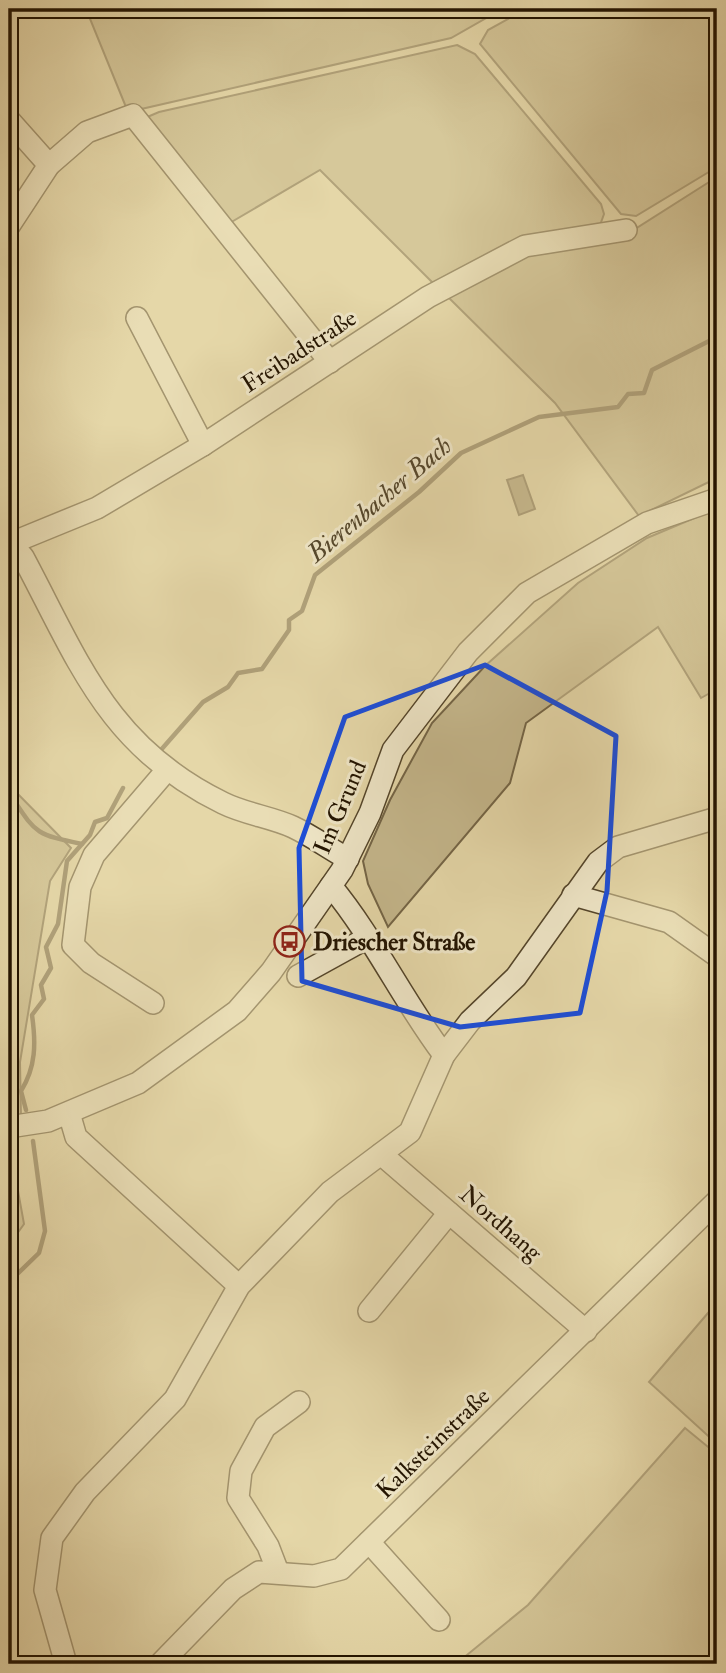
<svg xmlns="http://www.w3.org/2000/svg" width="726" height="1673" font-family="'IM FELL Double Pica',serif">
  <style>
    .green { fill: #c4b68b; stroke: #746546; stroke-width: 2 }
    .water { fill: #a3956f; stroke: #706143; stroke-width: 2 }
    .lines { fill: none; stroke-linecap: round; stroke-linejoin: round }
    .stream { stroke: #706143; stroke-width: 4.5 }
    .minor-casing { stroke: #54452a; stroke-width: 24 }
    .minor { stroke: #eee5c6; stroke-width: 21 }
    .marked { fill: none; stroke: #1d4ed8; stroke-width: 5; stroke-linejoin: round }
    .labels { text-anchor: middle; stroke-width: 6; stroke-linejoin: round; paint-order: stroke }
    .street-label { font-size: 24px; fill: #231400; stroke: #eee5c6 }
    .poi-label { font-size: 24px; font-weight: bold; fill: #231400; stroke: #eee5c6; text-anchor: start }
    .water-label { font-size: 26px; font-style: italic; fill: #56482c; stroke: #eee5c6 }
  </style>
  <rect width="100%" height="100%" fill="#e5d7a8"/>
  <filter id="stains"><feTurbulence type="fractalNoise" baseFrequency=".00286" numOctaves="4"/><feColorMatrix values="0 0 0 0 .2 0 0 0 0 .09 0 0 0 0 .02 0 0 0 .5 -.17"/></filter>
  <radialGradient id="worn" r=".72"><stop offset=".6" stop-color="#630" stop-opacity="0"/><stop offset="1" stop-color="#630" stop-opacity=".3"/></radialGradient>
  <!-- green -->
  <g class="green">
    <polygon points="86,9 502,9 451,38 128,112"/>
    <polygon points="526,9 717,9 717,167 636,216 621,214 480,44 488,30"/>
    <polygon points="457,45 475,54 601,204 604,214 599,228 437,287 320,170 228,224 145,118 159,112"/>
    <polygon points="717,177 717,478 639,516 555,403 445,294 531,252 635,229"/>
    <polygon points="711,511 717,518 717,689 701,698 658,627 526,723 510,783 388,927 368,884 363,861 390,800 432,723 485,666 578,583 647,538"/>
    <polygon points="9,785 71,848 50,881 20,1062 21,1118 9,1118"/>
    <polygon points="9,1141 24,1224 9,1245"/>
    <polygon points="708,1313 717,1320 717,1444 649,1382"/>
    <polygon points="685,1428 713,1451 717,1447 717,1664 456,1664 528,1605"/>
  </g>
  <!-- water -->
  <polygon class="water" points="523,475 535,509 519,515 507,480"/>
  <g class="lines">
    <!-- stream -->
    <g class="stream">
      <polyline points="160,751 203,702 228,687 238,673 262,669 289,630 289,620 302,611 315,575 419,492 461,453 539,417 618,407 628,394 644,393 652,370 717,337"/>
      <path d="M9,793C36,833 33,834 82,844"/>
      <path d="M26,1110L21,1091C36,1067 36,1043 32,1015L44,999L41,985L51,968L46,947L58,924L67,861L90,835L95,822L107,818L123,788"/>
      <polyline points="9,1282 39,1253 45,1231 33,1141"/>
    </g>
    <defs>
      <g id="minor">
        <polyline points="9,120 49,165"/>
        <polyline points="9,226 49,165 87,132 133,115 330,362"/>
        <polyline points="137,318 203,445"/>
        <path d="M11,543L23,557C79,662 108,747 223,803C245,814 271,817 293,827C312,836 330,849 348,859"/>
        <polyline points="9,544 97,508 203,445 428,297 525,246 626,230"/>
        <path d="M331,886C374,938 403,1001 444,1055"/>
        <polyline points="573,895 669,922 717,956"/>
        <polyline points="298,976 367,938"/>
        <polyline points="153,1003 91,963 73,945 80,887 94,855 166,771"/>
        <polyline points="69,1113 76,1137 239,1286"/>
        <polyline points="9,1127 48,1121 138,1083 237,1011 271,972 342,870 370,813 393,750 468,652 527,593 647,523 717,499"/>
        <polyline points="381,1154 586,1331"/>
        <polyline points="369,1311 449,1213"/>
        <polyline points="369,1542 439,1620"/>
        <polyline points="278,1572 268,1546 238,1498 241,1471 265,1427 299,1402"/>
        <polyline points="66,1664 45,1590 52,1538 85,1492 175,1399 239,1286 330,1192 410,1132 444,1055 470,1021 516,977 598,862 618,847 717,818"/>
        <polyline points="160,1664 233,1589 259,1572 314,1576 341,1569 717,1201"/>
      </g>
    </defs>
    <!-- minor casing -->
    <use href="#minor" class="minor-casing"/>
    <!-- minor -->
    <use href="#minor" class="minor"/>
  </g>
  <!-- marked area -->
  <path d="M0 0H726V1673H0ZM485,665L616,736L607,891L580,1013L460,1027L302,981L299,848L345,717Z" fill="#e5d7a8" fill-opacity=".55" fill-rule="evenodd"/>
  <path class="marked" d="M485,665L616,736L607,891L580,1013L460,1027L302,981L299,848L345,717Z"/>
  <!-- icons -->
  <defs>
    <symbol id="bus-ring" viewBox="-11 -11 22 22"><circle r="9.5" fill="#eee5c6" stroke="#8f2418" stroke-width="1.5"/><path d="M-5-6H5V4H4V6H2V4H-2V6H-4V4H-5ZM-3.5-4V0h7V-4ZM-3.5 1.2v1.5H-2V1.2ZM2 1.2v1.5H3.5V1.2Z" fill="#8f2418"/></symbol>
  </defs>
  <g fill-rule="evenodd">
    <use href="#bus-ring" x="272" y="924" width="35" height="35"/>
  </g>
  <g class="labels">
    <!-- street labels -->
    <g class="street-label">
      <text transform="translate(299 351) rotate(-33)" y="8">Freibadstraße</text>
      <text transform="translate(340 807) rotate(-67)" y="8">Im Grund</text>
      <text transform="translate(501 1223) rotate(41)" y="8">Nordhang</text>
      <text transform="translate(433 1443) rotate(-44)" y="8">Kalksteinstraße</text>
    </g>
    <!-- poi labels -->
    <g class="poi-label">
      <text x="313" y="950">Driescher Straße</text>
    </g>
    <!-- water labels -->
    <g class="water-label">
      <text transform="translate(379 499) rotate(-40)" y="9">Bierenbacher Bach</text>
    </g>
  </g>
  <!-- margin -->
  <rect width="726" height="1673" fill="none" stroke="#e5d7a8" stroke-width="35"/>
  <rect x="10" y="10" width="705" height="1652" fill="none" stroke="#231400" stroke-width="3.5"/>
  <rect x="18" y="18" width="691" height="1638" fill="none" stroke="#231400" stroke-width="2"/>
  <rect width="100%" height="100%" filter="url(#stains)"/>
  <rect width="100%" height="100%" fill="url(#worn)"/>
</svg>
